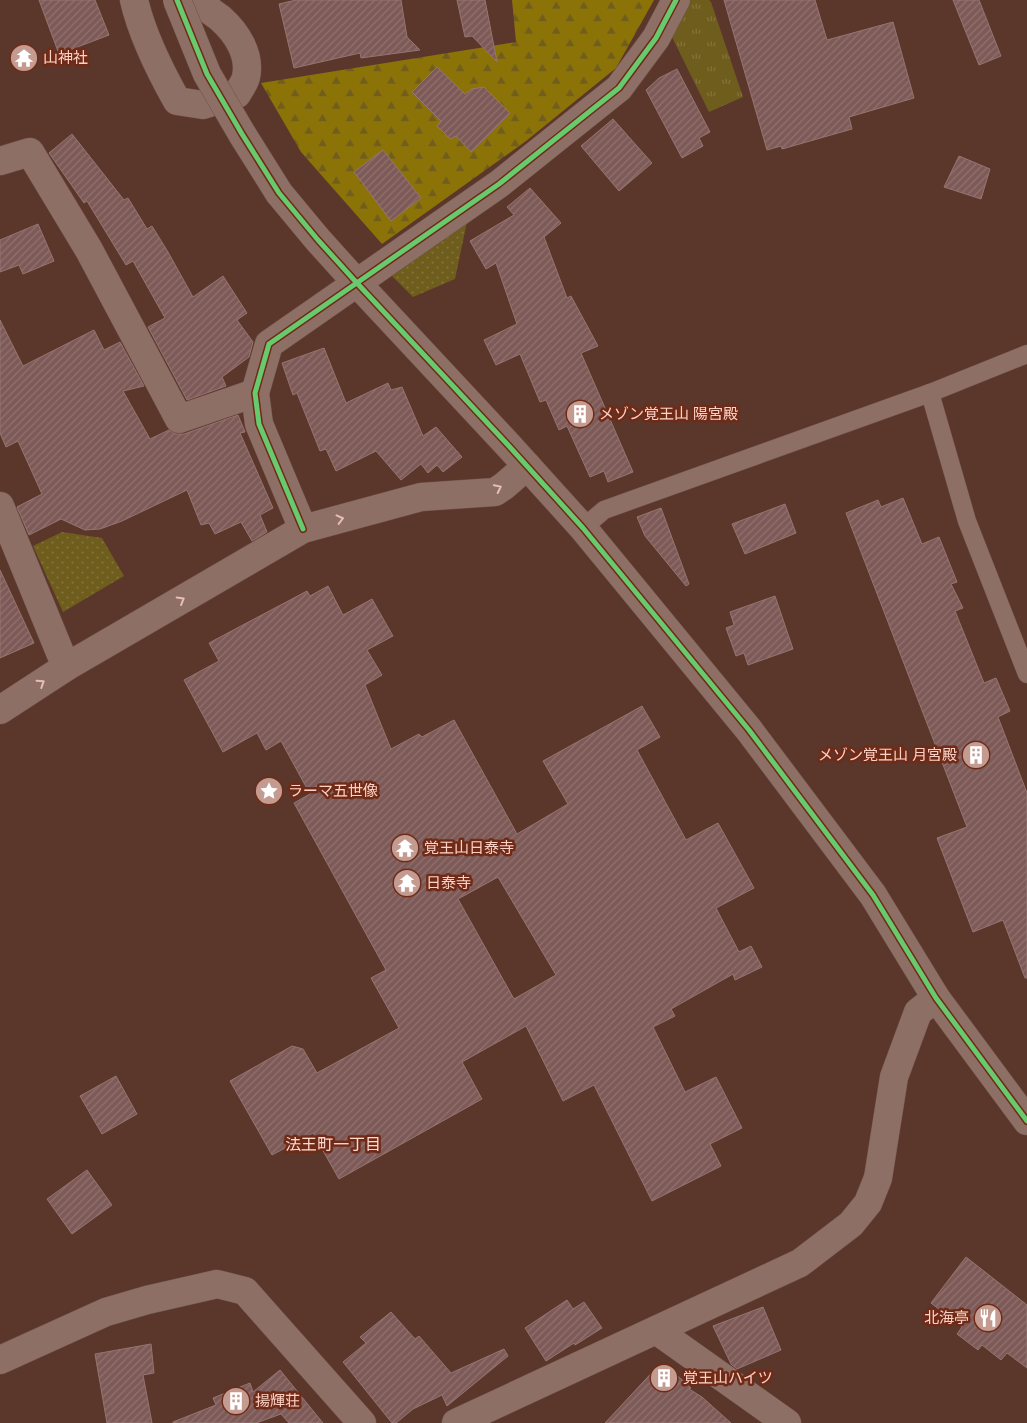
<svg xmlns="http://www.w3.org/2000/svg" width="1027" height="1423" font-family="Mulish,'Noto Sans JP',sans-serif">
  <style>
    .grass { fill: url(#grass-dots) }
    .forest { fill: url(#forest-firs) }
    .park { fill: url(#park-tufts) }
    .building { fill: url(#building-hatch); stroke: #967571; fill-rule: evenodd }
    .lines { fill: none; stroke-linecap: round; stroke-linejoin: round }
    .service-casing { stroke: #72534a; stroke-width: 19 }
    .minor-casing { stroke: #72534a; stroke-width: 29 }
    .tertiary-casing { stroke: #72534a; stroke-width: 29 }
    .service { stroke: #8e6f66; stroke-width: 18 }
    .minor { stroke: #8e6f66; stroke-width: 28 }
    .tertiary { stroke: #8e6f66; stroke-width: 28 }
    .tertiary-bridge-casing { stroke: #72534a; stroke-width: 29; stroke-linecap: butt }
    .tertiary-bridge { stroke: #8e6f66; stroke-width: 28 }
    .cycleway-casing { stroke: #6f2b17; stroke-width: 8 }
    .cycleway { stroke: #67ca6e; stroke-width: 5 }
    .oneway { stroke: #e7beb3 }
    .labels { text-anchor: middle; stroke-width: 5; stroke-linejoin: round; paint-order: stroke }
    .poi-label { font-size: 15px; fill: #fdd2c6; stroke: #6f2b17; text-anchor: start }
    .neighbourhood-label { font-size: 16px; fill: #fddad0; stroke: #6f2b17 }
  </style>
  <defs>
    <pattern id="grass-dots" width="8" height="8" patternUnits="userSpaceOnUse" patternTransform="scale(1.25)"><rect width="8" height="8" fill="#6f5d1d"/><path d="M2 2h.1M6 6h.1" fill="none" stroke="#84733c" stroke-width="1.8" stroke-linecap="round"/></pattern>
    <pattern id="forest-firs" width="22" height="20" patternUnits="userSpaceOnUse" patternTransform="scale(1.25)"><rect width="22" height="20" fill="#8b7308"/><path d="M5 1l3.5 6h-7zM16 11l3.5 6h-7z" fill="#725e1c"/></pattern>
    <pattern id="park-tufts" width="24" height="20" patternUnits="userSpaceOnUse" patternTransform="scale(1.25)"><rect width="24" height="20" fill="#6f5d1d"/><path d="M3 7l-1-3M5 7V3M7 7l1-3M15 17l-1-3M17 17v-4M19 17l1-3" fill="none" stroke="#84733c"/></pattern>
    <pattern id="building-hatch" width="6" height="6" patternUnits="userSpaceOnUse" patternTransform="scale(1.25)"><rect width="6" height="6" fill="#7d5a57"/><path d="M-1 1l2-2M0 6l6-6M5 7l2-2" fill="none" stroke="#90716e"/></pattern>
  </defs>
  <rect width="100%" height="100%" fill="#5b362b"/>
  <!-- grass -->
  <g class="grass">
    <polygon points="468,217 455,279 413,297 388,272"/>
    <polygon points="62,532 102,538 124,576 63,612 33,546"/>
  </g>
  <!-- forest -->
  <polygon class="forest" points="512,0 654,0 616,68 526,141 382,244 301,152 261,83 516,42"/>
  <!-- park -->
  <polygon class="park" points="683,0 709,0 711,2 743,97 709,112 667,27"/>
  <!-- building -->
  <g class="building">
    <polygon points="39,0 95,0 109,35 59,54"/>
    <polygon points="296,0 401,0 407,37 420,50 361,58 360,53 294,68 279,4"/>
    <polygon points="457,0 485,0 497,62 472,36 465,37"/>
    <polygon points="724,0 815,0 827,40 893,22 914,98 849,117 852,129 782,149 781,146 767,150"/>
    <polygon points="953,0 979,0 1001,56 979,65"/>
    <polygon points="437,67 465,94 472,89 484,87 510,113 471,152 456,136 450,139 437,126 441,121 412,92"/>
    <polygon points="677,69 710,132 699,138 703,146 682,158 646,90 659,78"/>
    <polygon points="613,119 652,163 619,191 581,146"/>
    <polygon points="72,134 124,200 128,198 147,229 152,226 168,252 193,297 223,276 247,313 237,320 253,342 249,357 222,377 226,386 187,400 148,327 165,318 133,261 126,265 87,201 84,203 49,153"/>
    <polygon points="383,150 421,198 391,221 354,172"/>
    <polygon points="959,156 990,169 981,199 944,187"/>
    <polygon points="530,188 561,223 544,237 567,298 571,296 598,346 581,353 633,472 608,482 604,471 590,477 567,426 559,430 546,400 540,402 520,354 496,365 484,340 517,324 496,263 486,269 470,241 514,215 507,207"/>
    <polygon points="38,224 54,261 23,274 19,265 0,272 0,240"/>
    <polygon points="0,320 23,366 94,330 104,350 120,342 144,386 123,391 150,439 169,430 176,434 184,434 238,415 245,432 240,433 273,508 260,515 267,532 252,541 241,522 215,534 209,523 201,525 187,490 122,521 100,529 85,530 61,519 29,535 17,507 42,494 18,441 6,447 0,433"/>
    <polygon points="324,348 346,403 388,383 391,390 402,387 423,436 436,427 462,457 443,472 437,465 428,473 421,464 401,480 376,451 336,471 326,449 320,451 297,393 293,395 282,363"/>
    <polygon points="903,498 922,544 939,537 957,582 951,584 963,608 955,611 984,683 996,678 1010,711 998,717 1027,793 1027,978 1025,978 1003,920 973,932 937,838 967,827 846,513 878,500 881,507"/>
    <polygon points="785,504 796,533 745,554 732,524"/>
    <polygon points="661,508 689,584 686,586 645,536 637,517"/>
    <polygon points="0,570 34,643 0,658"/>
    <path d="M328,586L343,615L372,599L393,636L367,650L382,675L365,685L391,749L419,734L422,737L454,720L517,834L568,804L543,761L642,706L660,737L637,750L686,840L718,823L754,888L716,908L739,952L751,946L762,967L735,980L733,974L671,1009L675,1016L653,1027L685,1092L716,1077L742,1128L710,1144L721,1166L652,1201L594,1085L563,1101L526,1026L462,1062L482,1099L339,1179L313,1133L272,1155L230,1081L292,1046L303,1049L317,1073L399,1028L371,978L386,970L294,803L310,794L281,741L266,750L257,733L223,752L184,680L219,661L209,643L307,591L310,596ZM498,877L556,975L514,999L458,899Z"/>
    <polygon points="775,596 793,649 748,665 744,653 736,656 726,628 734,625 730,612"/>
    <polygon points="116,1076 137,1114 102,1134 80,1096"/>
    <polygon points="87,1170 112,1205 72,1234 47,1199"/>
    <polygon points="966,1257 1027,1305 1027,1368 1007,1353 1001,1360 982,1345 978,1350 957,1334 962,1327 931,1303"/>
    <polygon points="567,1300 573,1309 584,1302 602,1328 575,1345 574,1343 546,1361 525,1328"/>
    <polygon points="763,1307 781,1350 737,1369 731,1364 713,1326"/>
    <polygon points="391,1312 415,1339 419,1336 451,1373 504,1349 508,1356 447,1406 442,1395 413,1409 396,1423 392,1423 343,1362 366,1343 360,1337"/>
    <polygon points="151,1344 154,1373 143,1375 152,1423 107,1423 95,1354"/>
    <polygon points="658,1366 667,1366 691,1388 689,1389 702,1397 731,1423 605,1423"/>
    <polygon points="280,1370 323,1423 289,1423 281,1414 256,1423 173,1423 173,1422 216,1405 213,1398 250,1383 253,1392"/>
  </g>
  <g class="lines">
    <defs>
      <g id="service">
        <polyline points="930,393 967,521 1027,674"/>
        <polyline points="583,528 604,510 930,393 1027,354"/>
      </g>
      <g id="minor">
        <path d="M134,0C142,35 159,69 177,101L203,105L237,94C240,89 245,82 246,77C251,54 236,32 220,18C212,12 205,8 200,0"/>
        <polyline points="0,161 30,152 89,250 179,419 255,393"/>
        <polyline points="0,506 66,667"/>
        <polyline points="303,529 259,424 255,393 269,344 499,184 619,88 656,38 676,0"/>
        <polyline points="0,710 66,667 303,529 421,497 495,492 504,486 527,466"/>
        <polyline points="656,1330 787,1423"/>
        <polyline points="0,1360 106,1312 147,1300 217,1284 245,1291 362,1423"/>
        <polyline points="456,1423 800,1263 851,1224 868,1203 878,1178 894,1077 918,1012 936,998"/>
      </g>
      <polyline id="tertiary" points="279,193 318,240 356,282 508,445 583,528 749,730 873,895 936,998 1027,1121"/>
    </defs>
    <!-- service casing -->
    <use href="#service" class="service-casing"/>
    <!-- minor casing -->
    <use href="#minor" class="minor-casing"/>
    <!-- tertiary casing -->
    <use href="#tertiary" class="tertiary-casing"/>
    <!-- service -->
    <use href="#service" class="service"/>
    <!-- minor -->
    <use href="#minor" class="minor"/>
    <!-- tertiary -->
    <use href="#tertiary" class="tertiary"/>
    <defs>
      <polyline id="tertiary-bridge" points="177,0 207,74 242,134 279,193"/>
    </defs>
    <!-- tertiary-bridge casing -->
    <use href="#tertiary-bridge" class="tertiary-bridge-casing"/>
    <!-- tertiary-bridge -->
    <use href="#tertiary-bridge" class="tertiary-bridge"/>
    <defs>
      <g id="cycleway">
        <polyline points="177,0 207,74 242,134 279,193 318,240 356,282 508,445 583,528 749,730 873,895 936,998 1027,1121"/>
        <polyline points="303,529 259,424 255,393 269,344 499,184 619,88 656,38 676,0"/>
      </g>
    </defs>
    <!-- cycleway casing -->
    <use href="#cycleway" class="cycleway-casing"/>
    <!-- cycleway -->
    <use href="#cycleway" class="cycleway"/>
  </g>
  <!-- one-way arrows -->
  <defs><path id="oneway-chevron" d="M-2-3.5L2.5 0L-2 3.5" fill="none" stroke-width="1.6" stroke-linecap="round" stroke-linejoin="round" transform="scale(1.25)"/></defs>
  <g class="oneway">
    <use href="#oneway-chevron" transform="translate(498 488) rotate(-26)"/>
    <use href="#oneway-chevron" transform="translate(340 519) rotate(-14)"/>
    <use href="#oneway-chevron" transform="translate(181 600) rotate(-30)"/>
    <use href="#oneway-chevron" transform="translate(41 683) rotate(-33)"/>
  </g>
  <!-- icons -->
  <defs>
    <symbol id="temple-disc" viewBox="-11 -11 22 22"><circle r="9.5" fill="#c49b90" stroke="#6f2b17"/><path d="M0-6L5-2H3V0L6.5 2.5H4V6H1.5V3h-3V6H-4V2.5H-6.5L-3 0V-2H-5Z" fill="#fff"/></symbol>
    <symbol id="building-disc" viewBox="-11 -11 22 22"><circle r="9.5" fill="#c49b90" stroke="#6f2b17"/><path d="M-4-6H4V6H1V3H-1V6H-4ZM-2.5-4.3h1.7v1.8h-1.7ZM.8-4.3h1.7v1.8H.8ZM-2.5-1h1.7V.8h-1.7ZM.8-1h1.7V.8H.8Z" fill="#fff"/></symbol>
    <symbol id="sight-disc" viewBox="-11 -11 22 22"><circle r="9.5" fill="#c49b90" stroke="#6f2b17"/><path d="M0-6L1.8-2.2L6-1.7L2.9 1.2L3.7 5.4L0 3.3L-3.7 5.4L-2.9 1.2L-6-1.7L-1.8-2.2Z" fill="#fff"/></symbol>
    <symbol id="restaurant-disc" viewBox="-11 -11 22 22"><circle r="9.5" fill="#c49b90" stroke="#6f2b17"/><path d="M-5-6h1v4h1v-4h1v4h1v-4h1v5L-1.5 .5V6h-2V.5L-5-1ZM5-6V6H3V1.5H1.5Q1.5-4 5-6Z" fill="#fff"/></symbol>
  </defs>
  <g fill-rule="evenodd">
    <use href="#temple-disc" x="8" y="42" width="32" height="32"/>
    <use href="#building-disc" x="564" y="398" width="32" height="32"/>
    <use href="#building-disc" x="960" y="739" width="32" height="32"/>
    <use href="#sight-disc" x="253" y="775" width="32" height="32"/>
    <use href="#temple-disc" x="389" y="832" width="32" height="32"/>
    <use href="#temple-disc" x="391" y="867" width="32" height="32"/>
    <use href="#restaurant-disc" x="972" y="1302" width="32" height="32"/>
    <use href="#building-disc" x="648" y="1362" width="32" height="32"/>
    <use href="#building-disc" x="220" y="1385" width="32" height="32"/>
  </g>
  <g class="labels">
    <!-- poi labels -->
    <g class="poi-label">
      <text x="43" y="63">山神社</text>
      <text x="599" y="419">メゾン覚王山 陽宮殿</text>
      <text x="957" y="760" text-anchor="end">メゾン覚王山 月宮殿</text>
      <text x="288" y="796">ラーマ五世像</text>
      <text x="424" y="853">覚王山日泰寺</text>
      <text x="426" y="888">日泰寺</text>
      <text x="969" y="1323" text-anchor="end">北海亭</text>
      <text x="683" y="1383">覚王山ハイツ</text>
      <text x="255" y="1406">揚輝荘</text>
    </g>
    <!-- neighbourhood labels -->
    <g class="neighbourhood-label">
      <text x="333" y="1150">法王町一丁目</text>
    </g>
  </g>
</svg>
